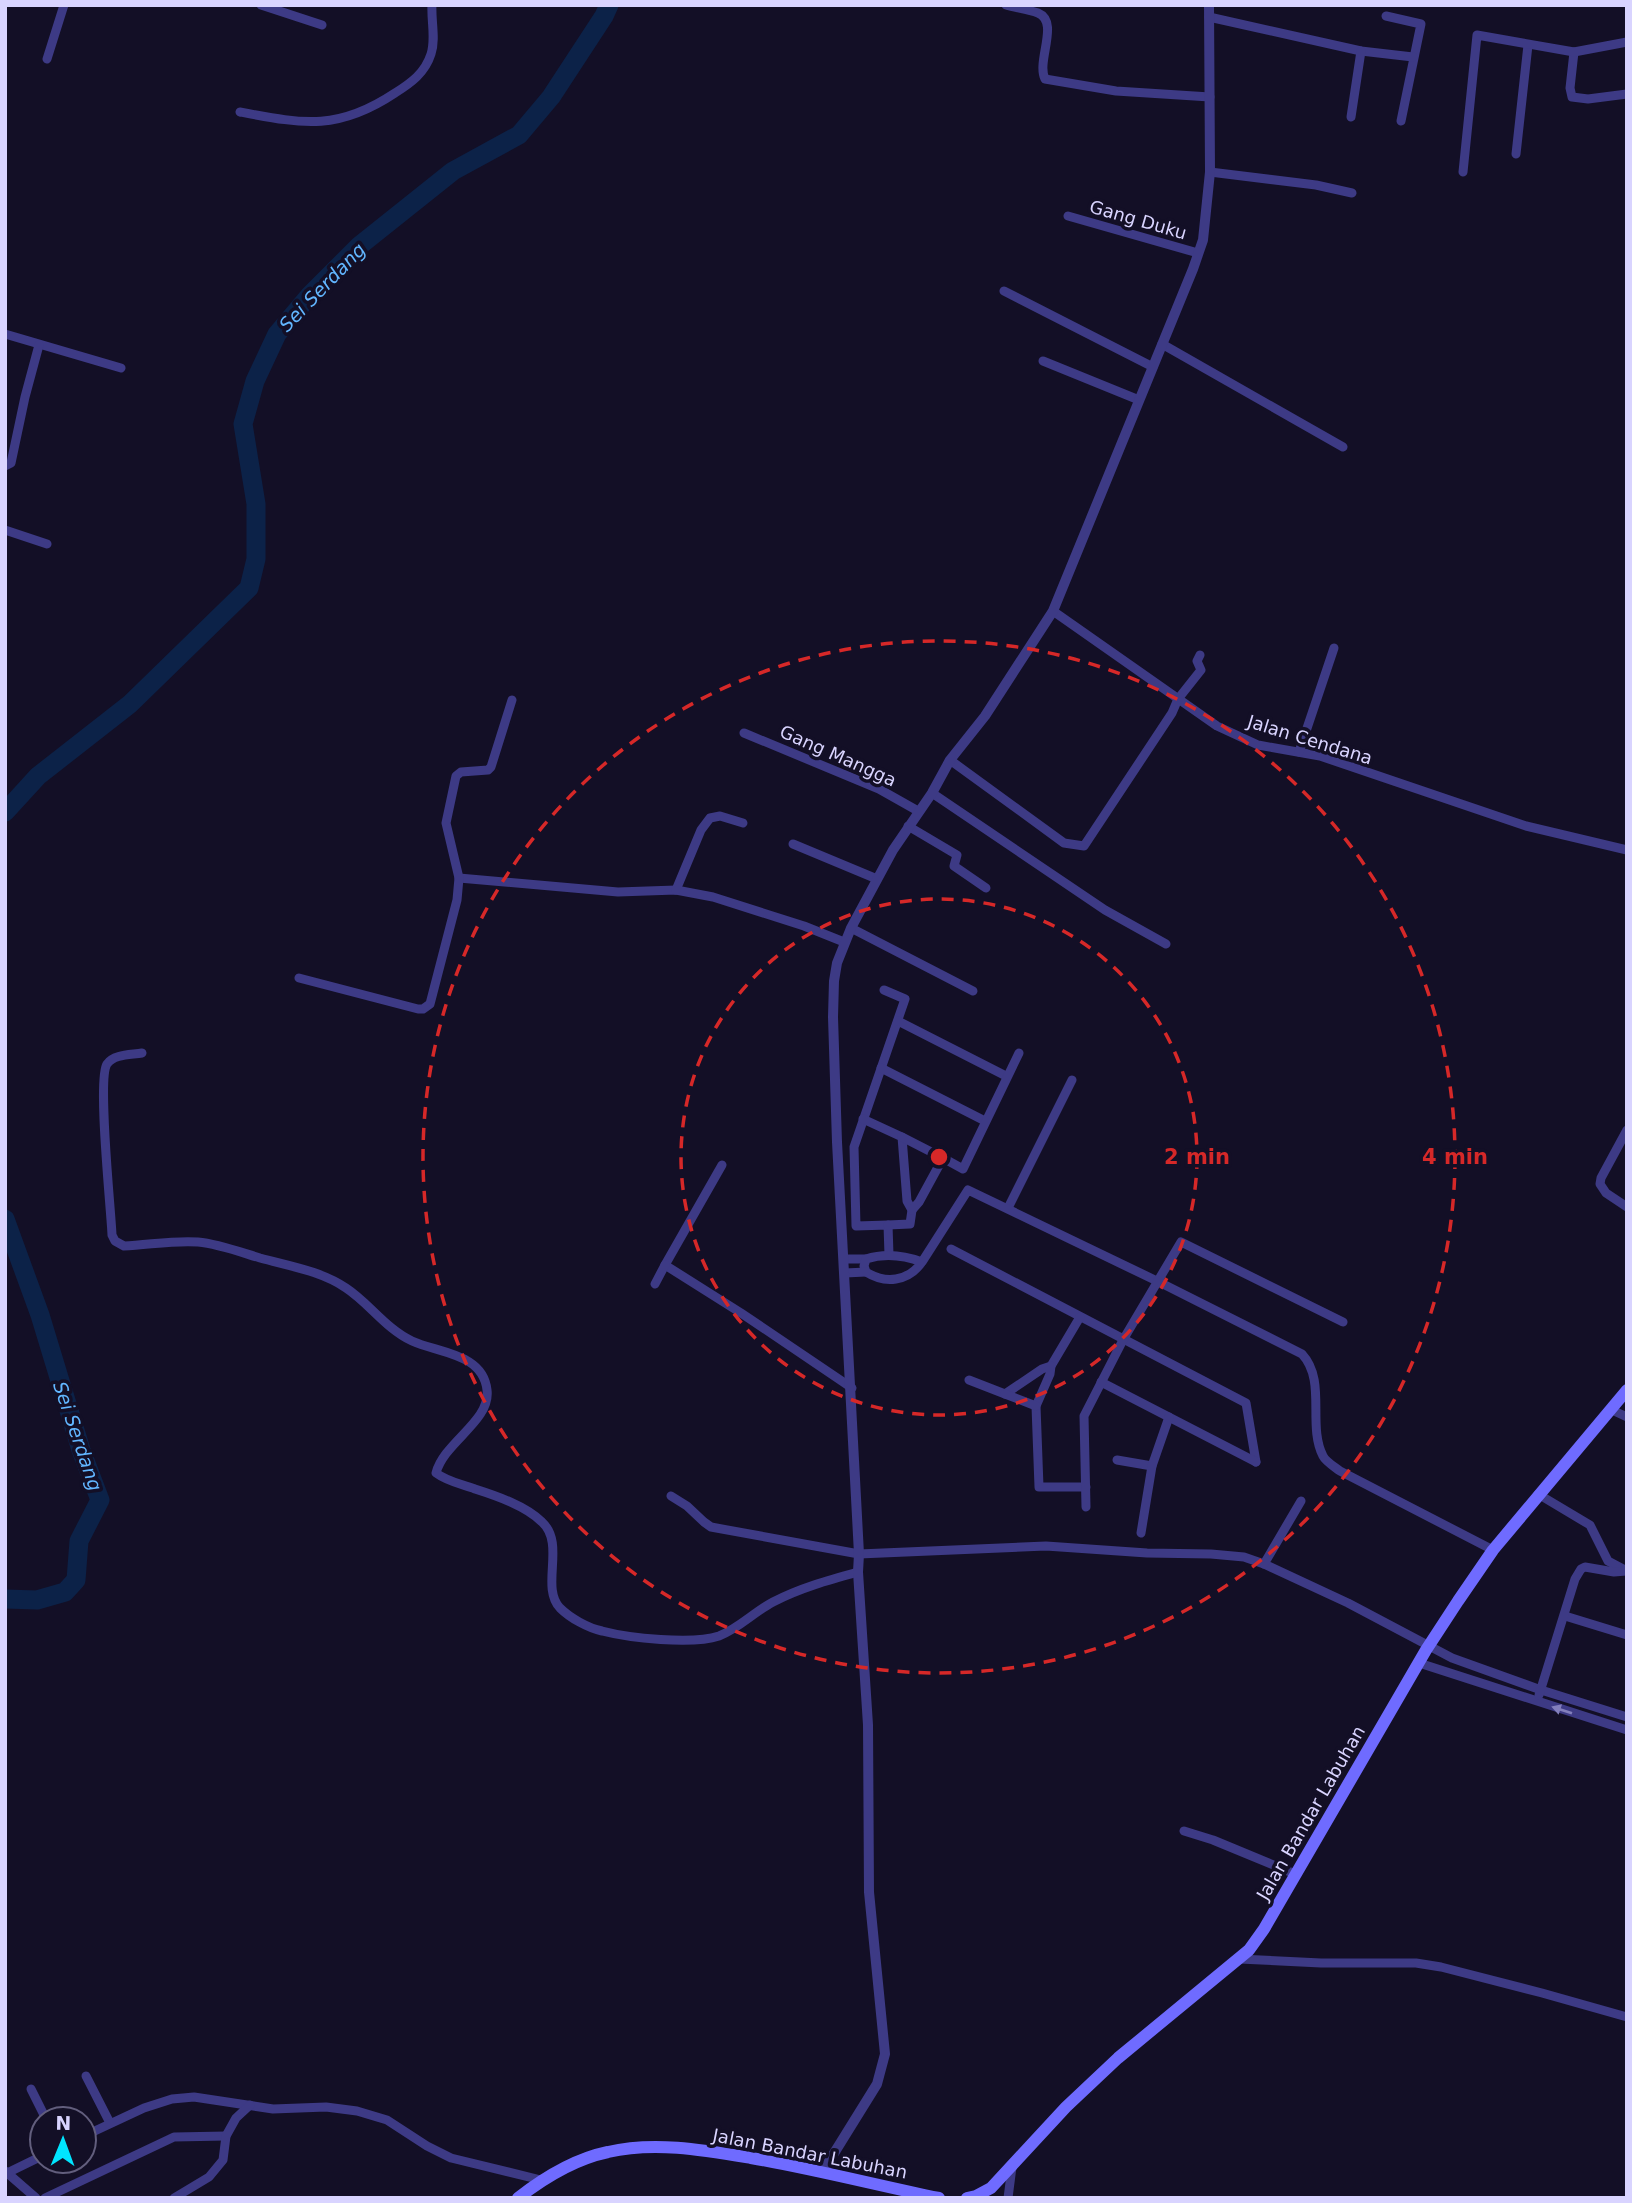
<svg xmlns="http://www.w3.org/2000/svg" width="1632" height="2203" font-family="'DejaVu Sans',sans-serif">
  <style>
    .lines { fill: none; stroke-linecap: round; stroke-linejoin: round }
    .river { stroke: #0c2248; stroke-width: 19 }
    .minor { stroke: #3d3a85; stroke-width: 9 }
    .tertiary { stroke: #3d3a85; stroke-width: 10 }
    .secondary { stroke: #6f6bff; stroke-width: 12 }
    .oneway { fill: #837fbc }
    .ring { fill: none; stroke: #d62828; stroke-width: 3.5; stroke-dasharray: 12 9 }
    .labels { text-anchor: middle; stroke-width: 7; stroke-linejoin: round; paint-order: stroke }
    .street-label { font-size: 18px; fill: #d9d4ff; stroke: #130f26 }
    .water-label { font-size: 19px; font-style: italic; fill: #62b6ff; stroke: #130f26 }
    .centre { fill: #d62828; stroke: #130f26; stroke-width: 3.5 }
    .ring-label { font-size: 21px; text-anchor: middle; font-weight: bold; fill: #d62828; stroke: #130f26; stroke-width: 7; stroke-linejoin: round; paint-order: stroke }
  </style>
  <rect width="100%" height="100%" fill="#130f26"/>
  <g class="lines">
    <!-- river -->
    <g class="river">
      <polyline points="5,812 38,776 130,704 249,588 256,559 256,504 243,424 255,381 277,334 309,296 359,246 453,171 519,135 551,97 604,16 609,5"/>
      <polyline points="5,1219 40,1315 81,1450 100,1500 79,1541 76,1580 65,1592 37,1600 5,1599"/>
    </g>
    <!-- minor -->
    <g class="minor">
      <polyline points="261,5 322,25"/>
      <path d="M1006,5C1016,8 1028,9 1038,13C1060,22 1036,61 1045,79L1116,91L1210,97"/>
      <polyline points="1386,16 1421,24 1401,121"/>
      <polyline points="1209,17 1361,51 1413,57"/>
      <polyline points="1574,52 1570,88 1572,97 1588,99 1627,94"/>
      <polyline points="47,59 64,5"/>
      <path d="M240,112C304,124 338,131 395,93C411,83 425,73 431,54C436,39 431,21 432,5"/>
      <polyline points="1351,117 1361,51"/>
      <polyline points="1516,154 1528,45"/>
      <polyline points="1210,172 1316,185 1352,193"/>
      <polyline points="1463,172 1477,35 1574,52 1627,42"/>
      <polyline points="1068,216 1198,253"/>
      <polyline points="1004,291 1153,367"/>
      <polyline points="5,334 121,368"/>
      <polyline points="1162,344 1343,447"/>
      <polyline points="1043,361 1139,400"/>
      <polyline points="5,466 11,463 25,397 39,345"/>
      <polyline points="5,530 47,544"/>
      <polyline points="1053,611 1217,726 1258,745 1320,756 1526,826 1627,850"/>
      <polyline points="744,733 879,789 918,811"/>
      <polyline points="1299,752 1334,648"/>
      <polyline points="950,760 1064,843 1084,846 1172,713 1178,699 1201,670 1197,661 1200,655"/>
      <polyline points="932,793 1105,910 1166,944"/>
      <polyline points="908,826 957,855 954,866 986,888"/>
      <polyline points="793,844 877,879"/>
      <polyline points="459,878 618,892 676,890 713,897 804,926 844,942"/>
      <polyline points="676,890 701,830 710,818 720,816 743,823"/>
      <polyline points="851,928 973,991"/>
      <polyline points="299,978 418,1009 423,1009 430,1004 457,900 459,878 446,823 456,776 461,772 488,770 491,767 512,700"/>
      <polyline points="884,990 905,999 854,1147 856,1226 888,1225 889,1255"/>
      <polyline points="898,1021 1006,1076"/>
      <path d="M142,1053C131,1055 114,1054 107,1064C97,1079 111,1209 112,1235L115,1241L124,1246C149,1245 174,1240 198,1242C219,1244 240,1252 260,1258C289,1266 321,1271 346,1288C369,1303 386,1329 412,1341C438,1353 483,1353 487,1390C491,1421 444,1442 436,1473C448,1482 462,1484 475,1489C497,1496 526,1506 542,1522C566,1544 540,1587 560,1608C570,1618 588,1628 602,1631C629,1638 692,1645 719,1636C738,1629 754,1612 773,1602C800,1588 829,1580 858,1572"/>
      <polyline points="881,1068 985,1121"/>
      <polyline points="863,1119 902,1137 907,1201 912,1210 910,1224 888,1225"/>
      <polyline points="1627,1130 1601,1178 1600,1184 1606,1193 1627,1207"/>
      <polyline points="902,1137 943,1158 919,1202 912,1210"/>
      <polyline points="943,1158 963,1169 1019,1053"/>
      <polyline points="722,1165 665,1265 741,1313 852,1388"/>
      <polyline points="1008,1208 1072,1080"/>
      <polyline points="951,1249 1246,1403 1256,1462"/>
      <polyline points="844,1259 866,1259"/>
      <path d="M922,1262C903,1255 885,1253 866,1259L864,1266L866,1272C885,1284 908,1282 922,1262L968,1190L1159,1282L1302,1354C1327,1381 1307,1425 1323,1456C1326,1462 1335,1467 1340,1471L1493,1550"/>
      <polyline points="845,1273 866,1272"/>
      <polyline points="655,1284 665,1265"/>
      <polyline points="1080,1317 1051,1366 1050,1374 1036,1406 1039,1487 1086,1487"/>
      <polyline points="969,1380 1005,1394 1042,1369 1051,1366"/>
      <polyline points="1101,1382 1256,1462"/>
      <polyline points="1005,1394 1036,1406"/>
      <polyline points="1612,1410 1627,1417"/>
      <polyline points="1117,1460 1152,1466"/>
      <polyline points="1538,1494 1590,1525 1608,1561 1625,1570"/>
      <polyline points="671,1496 687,1506 704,1522 711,1527 859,1554 1046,1546 1147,1553 1211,1554 1244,1557 1264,1564 1348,1603 1452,1658 1541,1690 1627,1717"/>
      <polyline points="1086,1507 1084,1416 1123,1340 1181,1242 1343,1322"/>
      <polyline points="1141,1533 1152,1466 1169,1417"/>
      <polyline points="1264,1564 1301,1501"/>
      <polyline points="1565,1616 1627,1635"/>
      <polyline points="1419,1663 1627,1730"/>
      <polyline points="1539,1695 1575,1579 1581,1569 1585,1567 1614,1572 1626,1571"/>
      <polyline points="1184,1831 1213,1840 1295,1874"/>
      <polyline points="1239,1959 1321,1963 1416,1963 1441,1967 1542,1993 1627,2017"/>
      <polyline points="86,2076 110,2123"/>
      <polyline points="31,2089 46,2119"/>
      <polyline points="84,2136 144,2108 172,2099 194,2097 273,2109 326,2107 357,2111 387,2120 427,2146 451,2158 541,2180"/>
      <polyline points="5,2171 36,2198"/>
      <polyline points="5,2174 42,2156"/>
      <polyline points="45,2198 174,2137 226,2136"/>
      <polyline points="174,2198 209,2177 223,2160 226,2136 236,2118 250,2105"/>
      <polyline points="1008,2198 1012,2167"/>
    </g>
    <!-- tertiary -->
    <polyline class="tertiary" points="823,2171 877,2084 885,2054 869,1892 868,1725 858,1572 859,1554 837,1142 833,1017 834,981 837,963 851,928 893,850 932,793 950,760 985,716 1053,611 1193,269 1203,240 1210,172 1209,5"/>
    <!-- secondary -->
    <g class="secondary">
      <path d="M518,2198C545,2177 574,2159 608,2152C654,2141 704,2150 751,2158C814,2169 876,2185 939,2198"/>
      <polyline points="967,2198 976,2196 991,2188 1066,2107 1118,2058 1249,1950 1264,1929 1426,1650 1458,1601 1493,1550 1627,1390"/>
    </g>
  </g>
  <!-- one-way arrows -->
  <defs><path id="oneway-solid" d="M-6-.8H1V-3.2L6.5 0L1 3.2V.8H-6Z" transform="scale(1.75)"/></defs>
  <use class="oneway" href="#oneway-solid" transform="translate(1562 1710) rotate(-162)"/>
  <!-- distance rings -->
  <g class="ring">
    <circle cx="939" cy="1157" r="258"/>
    <circle cx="939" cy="1157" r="516"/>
  </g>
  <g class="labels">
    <!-- street labels -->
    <g class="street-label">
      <text transform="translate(1138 220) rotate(16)" y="6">Gang Duku</text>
      <text transform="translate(1310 740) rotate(17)" y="6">Jalan Cendana</text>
      <text transform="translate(838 756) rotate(24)" y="6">Gang Mangga</text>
      <text transform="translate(1311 1813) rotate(-60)" y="6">Jalan Bandar Labuhan</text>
      <text transform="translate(810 2154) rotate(11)" y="6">Jalan Bandar Labuhan</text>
    </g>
    <!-- water labels -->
    <g class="water-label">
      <text transform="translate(322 287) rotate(-46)" y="7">Sei Serdang</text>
      <text transform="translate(78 1436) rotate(71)" y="7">Sei Serdang</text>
    </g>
  </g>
  <circle cx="939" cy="1157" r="10" class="centre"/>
  <g class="ring-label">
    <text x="1197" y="1164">2 min</text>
    <text x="1455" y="1164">4 min</text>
  </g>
  <!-- border -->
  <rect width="1632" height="2203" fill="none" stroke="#d9d4ff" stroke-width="14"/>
  <!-- north arrow -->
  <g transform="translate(63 2140) rotate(1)"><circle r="33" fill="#130f26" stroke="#625e7d" stroke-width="2"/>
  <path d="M0-5L12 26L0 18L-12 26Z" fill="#00e5ff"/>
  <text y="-10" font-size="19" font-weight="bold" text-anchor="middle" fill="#d9d4ff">N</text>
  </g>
</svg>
